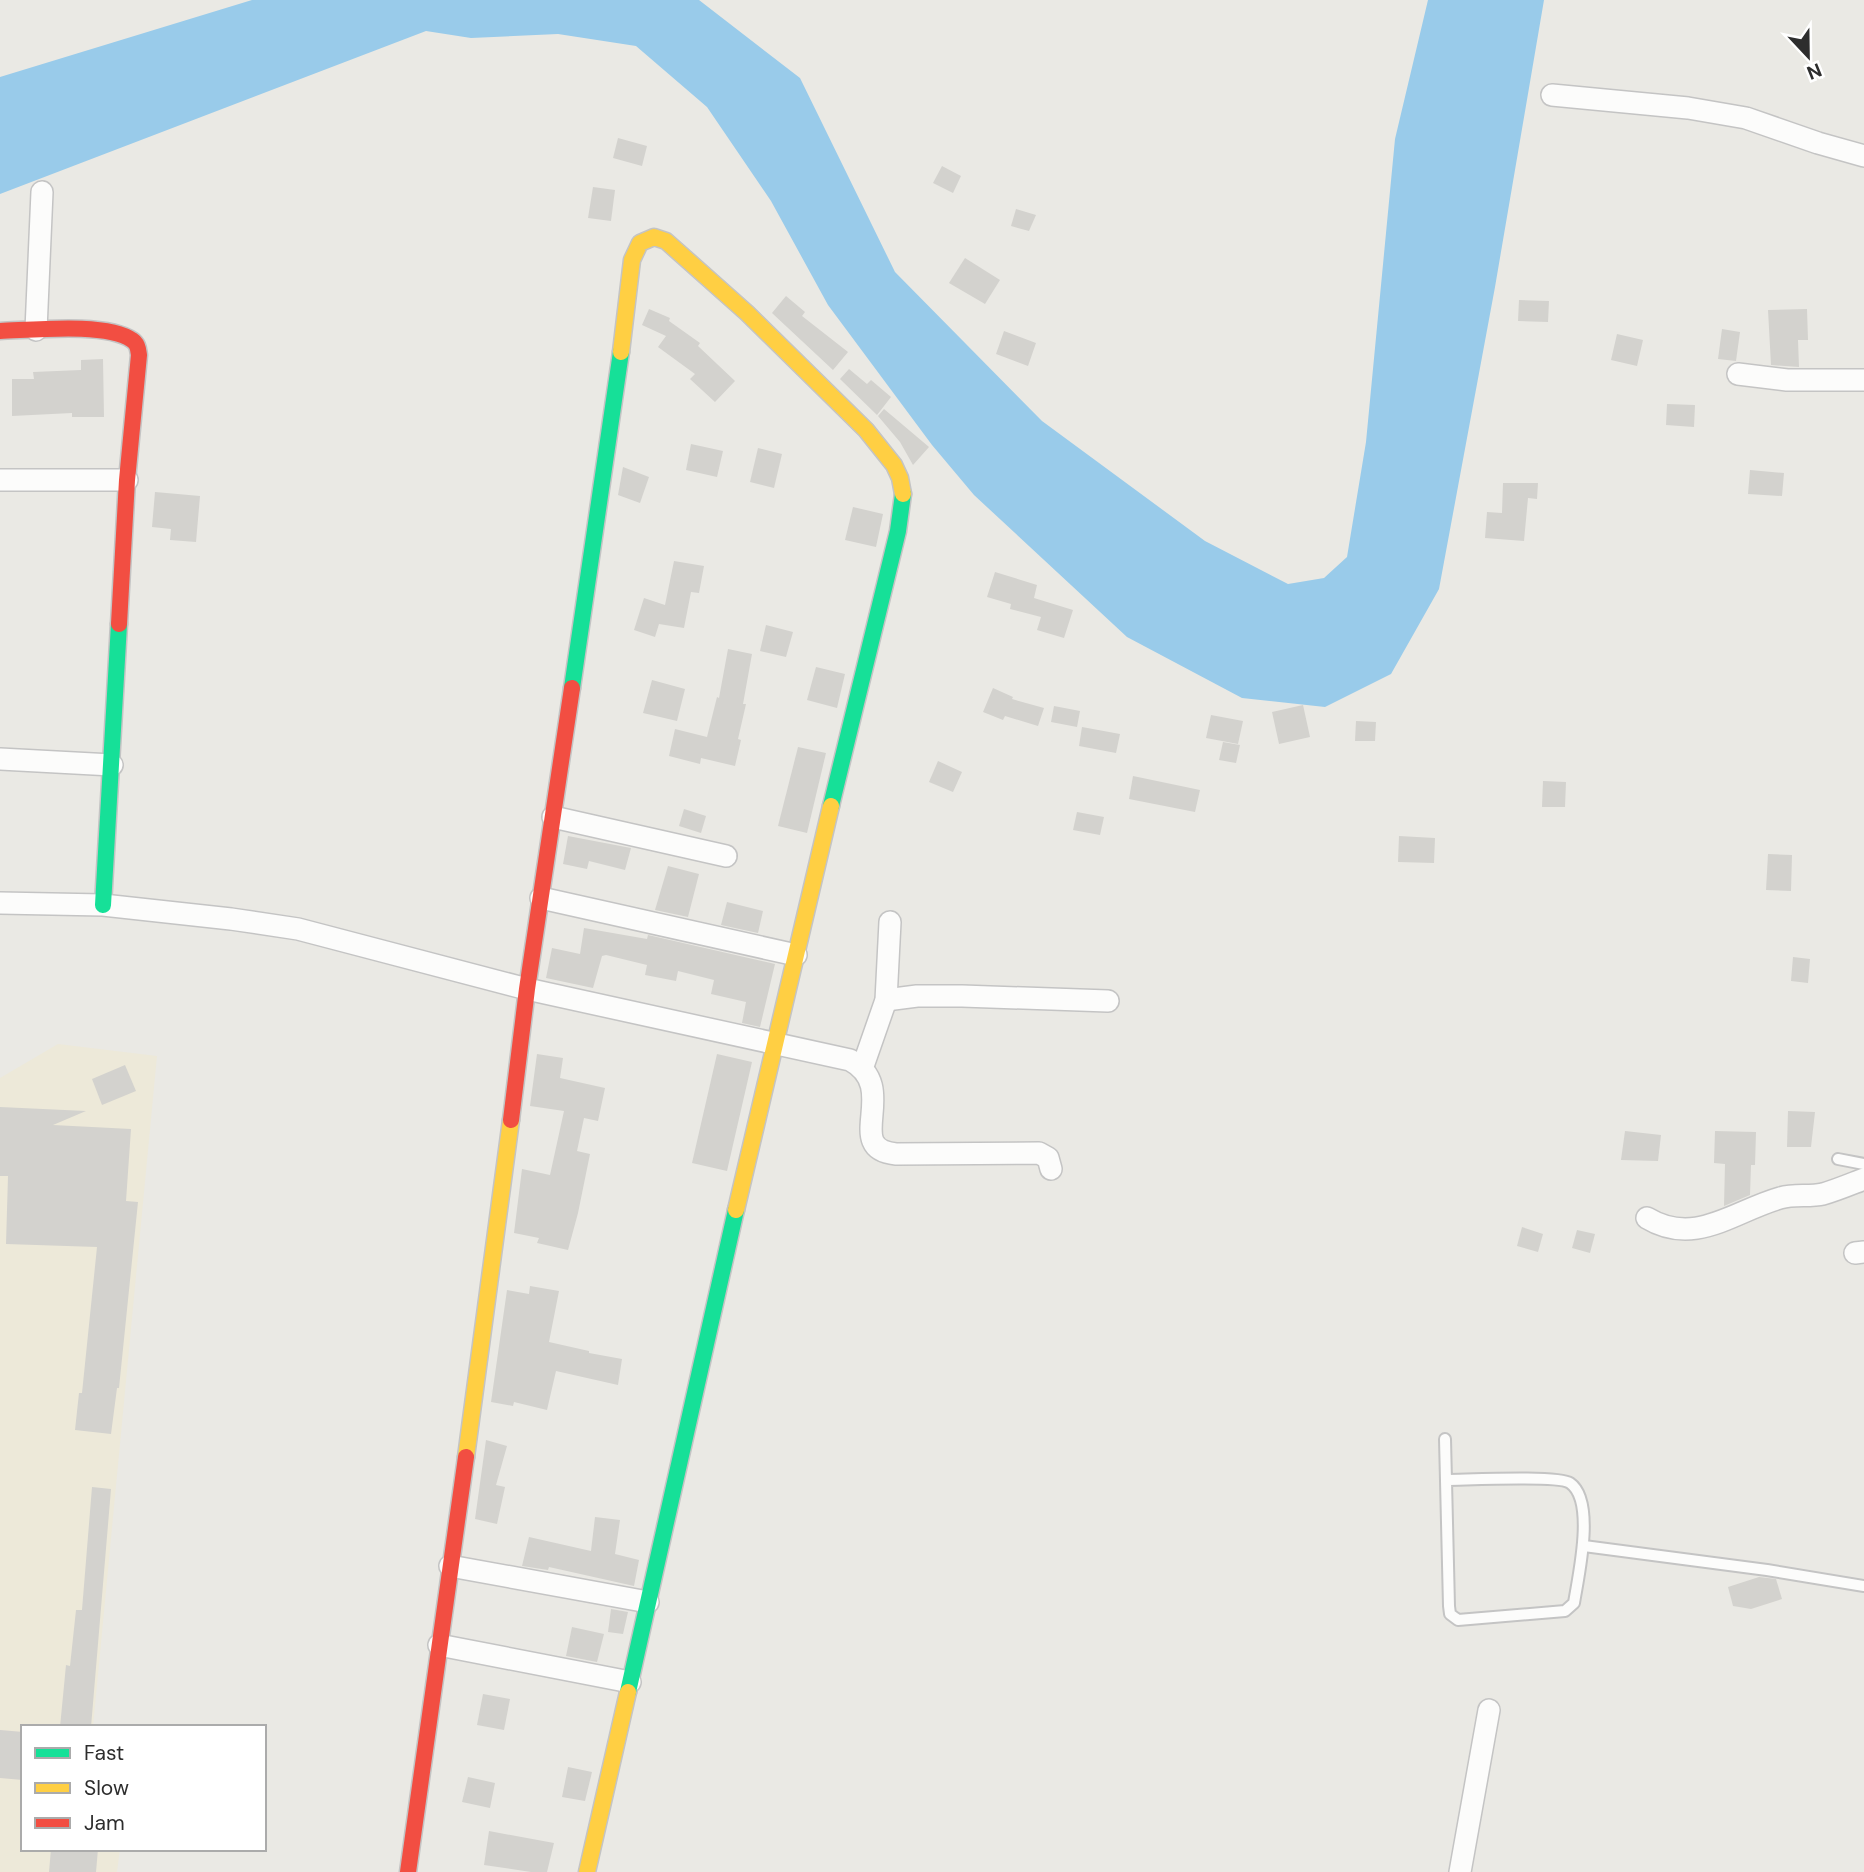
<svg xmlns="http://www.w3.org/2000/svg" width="1864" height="1872" font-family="'DM Sans',sans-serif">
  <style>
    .education { fill: #ede9d9 }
    .water { fill: #99cbea }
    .building { fill: #d3d2ce }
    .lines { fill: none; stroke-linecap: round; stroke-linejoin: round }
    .lane-casing { stroke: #c4c4c4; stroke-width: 14 }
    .street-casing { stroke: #c4c4c4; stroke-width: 24 }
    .fast-casing { stroke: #c4c4c4; stroke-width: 19 }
    .slow-casing { stroke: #c4c4c4; stroke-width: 19 }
    .jam-casing { stroke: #c4c4c4; stroke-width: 19 }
    .lane { stroke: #fcfcfb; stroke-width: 10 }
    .street { stroke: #fcfcfb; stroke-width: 21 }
    .fast { stroke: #16e098; stroke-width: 16 }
    .slow { stroke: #ffcf43; stroke-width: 16 }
    .jam { stroke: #f24e42; stroke-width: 16 }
  </style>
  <rect width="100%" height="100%" fill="#eae9e4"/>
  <!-- education -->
  <polygon class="education" points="58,1044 157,1056 93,1727 23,1727 23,1849 120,1849 117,1872 0,1872 0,1078"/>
  <!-- water -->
  <polygon class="water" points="252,0 699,0 800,78 895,272 1042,421 1205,541 1288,584 1324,578 1347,557 1366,442 1395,139 1428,0 1544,0 1495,287 1439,589 1391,674 1325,707 1242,698 1127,637 974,495 932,445 828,305 771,201 707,107 636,46 558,34 471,38 426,31 0,194 0,77"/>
  <!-- building -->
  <g class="building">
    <polygon points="618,138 647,146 642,166 613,158"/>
    <polygon points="942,166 961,176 953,193 933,183"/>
    <polygon points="593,187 615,190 611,221 588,218"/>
    <polygon points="1016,209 1036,215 1029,231 1011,226"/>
    <polygon points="965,258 1000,280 985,304 949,283"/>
    <polygon points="786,296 805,312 802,316 848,352 833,370 772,313"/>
    <polygon points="1519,300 1549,301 1548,322 1518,321"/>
    <polygon points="649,309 670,318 669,321 700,343 698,346 735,381 715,402 690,379 695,374 658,347 666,336 642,325"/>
    <polygon points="1807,309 1808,340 1798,340 1799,367 1771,365 1768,310"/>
    <polygon points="1722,329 1740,332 1736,361 1718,359"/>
    <polygon points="1004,331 1036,343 1028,366 996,354"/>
    <polygon points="1617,334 1643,340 1637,366 1611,360"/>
    <polygon points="103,359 104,417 72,417 72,413 12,416 12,379 34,379 33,372 81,370 81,360"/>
    <polygon points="849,369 867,384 871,380 891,397 877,415 840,379"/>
    <polygon points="1667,404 1695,405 1694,427 1666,425"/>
    <polygon points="884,409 929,447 913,465 900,442 878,416"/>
    <polygon points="691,444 723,451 717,477 686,470"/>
    <polygon points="758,448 782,454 774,488 750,482"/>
    <polygon points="623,467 649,477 640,503 618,495"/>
    <polygon points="1750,470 1784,473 1782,496 1748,494"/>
    <polygon points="1503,483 1538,483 1537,499 1528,498 1524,541 1485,538 1487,512 1502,513"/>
    <polygon points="155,492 200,496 196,542 170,540 171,529 152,527"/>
    <polygon points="853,507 883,514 876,547 845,540"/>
    <polygon points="674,561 704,566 699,593 691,592 684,628 659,624 655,637 634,630 644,598 665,605"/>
    <polygon points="995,572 1037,585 1034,598 1073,610 1064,638 1037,630 1041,617 1010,609 1011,604 987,597"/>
    <polygon points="766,625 793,632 786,657 760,651"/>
    <polygon points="728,649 752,654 743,704 746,704 738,739 741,740 735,766 701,758 700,764 669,756 675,729 707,737 717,697 719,698"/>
    <polygon points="816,667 845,674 837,708 807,700"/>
    <polygon points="652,680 685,689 677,721 643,713"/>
    <polygon points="993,688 1013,697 1012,699 1044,708 1038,726 1005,716 1003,720 983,712"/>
    <polygon points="1303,705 1310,737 1279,744 1272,712"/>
    <polygon points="1054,706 1080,711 1077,727 1051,722"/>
    <polygon points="1211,715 1243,721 1238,744 1206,738"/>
    <polygon points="1356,721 1376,722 1375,741 1355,741"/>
    <polygon points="1082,727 1120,734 1116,753 1079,746"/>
    <polygon points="1223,742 1240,745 1236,763 1219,760"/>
    <polygon points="798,747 826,753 807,833 778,826"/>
    <polygon points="938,761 962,772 953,792 929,782"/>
    <polygon points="1133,776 1200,790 1195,812 1129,799"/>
    <polygon points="1543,781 1566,782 1565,807 1542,807"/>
    <polygon points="684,809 706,816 701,833 679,826"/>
    <polygon points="1077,812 1104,817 1100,835 1073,830"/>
    <polygon points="568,836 631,848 625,870 589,861 587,869 563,864"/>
    <polygon points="1399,836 1435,838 1434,863 1398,862"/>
    <polygon points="1768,854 1792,855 1791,891 1766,890"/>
    <polygon points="668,866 699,874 688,917 655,910"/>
    <polygon points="727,902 763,911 758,933 721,925"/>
    <polygon points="584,928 647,939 648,935 775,964 760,1027 742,1023 746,1002 711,994 714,980 678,971 676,981 645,975 647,965 606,955 602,956 593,988 546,978 552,948 580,954"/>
    <polygon points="1793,957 1810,959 1808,983 1791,981"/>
    <polygon points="537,1054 563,1058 560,1078 605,1088 598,1121 584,1118 577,1151 590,1154 578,1213 568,1250 537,1243 539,1238 514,1233 522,1169 550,1175 564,1111 530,1106"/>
    <polygon points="717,1054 752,1062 727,1171 692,1163"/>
    <polygon points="125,1065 136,1091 102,1105 92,1079"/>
    <polygon points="0,1107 86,1111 53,1125 131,1129 126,1201 138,1202 119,1388 117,1388 111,1434 75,1430 79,1393 82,1393 97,1247 6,1244 8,1176 0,1176"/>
    <polygon points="1788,1111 1815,1112 1811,1147 1787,1147"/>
    <polygon points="1625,1131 1661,1135 1658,1161 1621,1160"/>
    <polygon points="1715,1131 1756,1132 1755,1165 1751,1165 1750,1195 1724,1206 1725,1164 1714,1163"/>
    <polygon points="1522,1227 1543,1234 1538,1252 1517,1246"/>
    <polygon points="1577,1230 1595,1234 1590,1253 1572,1248"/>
    <polygon points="530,1286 559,1291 549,1342 589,1351 589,1353 622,1359 618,1385 556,1371 547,1410 514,1402 513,1406 491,1402 507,1290 529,1294"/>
    <polygon points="486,1440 507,1446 496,1485 505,1487 497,1524 475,1519"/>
    <polygon points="92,1487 111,1489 91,1727 60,1727 66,1665 70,1666 76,1610 82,1610"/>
    <polygon points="595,1517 620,1520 615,1554 639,1560 634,1586 549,1567 548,1570 522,1566 529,1537 591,1551"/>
    <polygon points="1759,1577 1776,1579 1782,1599 1751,1609 1733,1606 1728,1587"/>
    <polygon points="611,1609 628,1612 623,1634 608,1632"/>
    <polygon points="572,1627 604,1634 597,1662 566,1656"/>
    <polygon points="483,1694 510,1699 504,1730 477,1725"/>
    <polygon points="0,1730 23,1732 23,1780 0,1778"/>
    <polygon points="568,1767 592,1772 585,1801 562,1797"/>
    <polygon points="468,1777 495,1783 490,1808 462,1802"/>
    <polygon points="489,1831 554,1843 547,1872 531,1872 484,1865"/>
    <polygon points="51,1849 98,1849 96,1872 49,1872"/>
  </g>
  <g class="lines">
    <defs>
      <g id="lane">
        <polyline points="1838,1159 1864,1164"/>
        <path d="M1445,1439L1449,1606L1450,1614L1458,1620L1565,1611L1574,1603C1578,1577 1596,1501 1570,1483C1558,1475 1465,1480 1446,1480"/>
        <polyline points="1584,1546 1767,1570 1864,1586"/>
      </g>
      <g id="street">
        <polyline points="1552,95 1688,108 1746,118 1818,143 1864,156"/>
        <polyline points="36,330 42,192"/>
        <polyline points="1738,374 1787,380 1864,380"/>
        <polyline points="0,480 127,480"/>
        <polyline points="0,759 112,765"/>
        <polyline points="553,817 726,856"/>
        <polyline points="541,898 796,955"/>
        <path d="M0,903L103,905L231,919L298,929L527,989L850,1060C902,1088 841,1149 896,1154L1039,1153L1048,1158L1051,1169"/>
        <polyline points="886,1000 917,996 962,996 1108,1001"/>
        <polyline points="863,1066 886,1000 890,922"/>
        <path d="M1647,1218C1695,1247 1734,1211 1780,1198C1794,1194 1809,1197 1823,1194C1837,1190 1851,1184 1864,1179"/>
        <polyline points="1855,1253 1864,1252"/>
        <polyline points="450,1566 648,1602"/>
        <polyline points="439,1645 630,1682"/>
        <polyline points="1460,1872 1489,1710"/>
      </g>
      <g id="fast">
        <polyline points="572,688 621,352"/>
        <polyline points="831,806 898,531 903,494"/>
        <polyline points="103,905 119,624"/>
        <polyline points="628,1692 736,1210"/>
      </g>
      <g id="slow">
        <polyline points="621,352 632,260 640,243 654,237 666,241 747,313 866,430 894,465 900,478 903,494"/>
        <polyline points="736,1210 831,806"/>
        <polyline points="466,1457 511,1120"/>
        <polyline points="587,1872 628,1692"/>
      </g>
      <g id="jam">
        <path d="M0,331C32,330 107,322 132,340C138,344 138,349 139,355L127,480L119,624"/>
        <polyline points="511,1120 527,989 572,688"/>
        <polyline points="408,1872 466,1457"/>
      </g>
    </defs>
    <!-- lane casing -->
    <use href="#lane" class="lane-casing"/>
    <!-- street casing -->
    <use href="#street" class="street-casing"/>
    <!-- fast casing -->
    <use href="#fast" class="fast-casing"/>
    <!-- slow casing -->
    <use href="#slow" class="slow-casing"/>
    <!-- jam casing -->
    <use href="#jam" class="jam-casing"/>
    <!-- lane -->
    <use href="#lane" class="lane"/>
    <!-- street -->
    <use href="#street" class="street"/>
    <!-- fast -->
    <use href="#fast" class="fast"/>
    <!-- slow -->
    <use href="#slow" class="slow"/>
    <!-- jam -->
    <use href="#jam" class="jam"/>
  </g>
  <!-- legend -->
  <rect x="21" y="1725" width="245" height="126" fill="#ffffff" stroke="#ababab" stroke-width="2"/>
  <rect x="35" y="1748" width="35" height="10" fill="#16e098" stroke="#ababab" stroke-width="2"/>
  <text x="84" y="1760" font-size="21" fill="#2d2d2d">Fast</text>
  <rect x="35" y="1783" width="35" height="10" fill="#ffcf43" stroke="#ababab" stroke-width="2"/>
  <text x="84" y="1795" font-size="21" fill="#2d2d2d">Slow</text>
  <rect x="35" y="1818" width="35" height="10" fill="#f24e42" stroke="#ababab" stroke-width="2"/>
  <text x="84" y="1830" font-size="21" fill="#2d2d2d">Jam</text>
  <!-- north arrow -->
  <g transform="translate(1808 56) rotate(158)" stroke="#ffffff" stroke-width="5" paint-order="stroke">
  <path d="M0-5L12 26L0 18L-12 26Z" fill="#2d2d2d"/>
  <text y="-10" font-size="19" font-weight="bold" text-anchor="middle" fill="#2d2d2d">N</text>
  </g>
</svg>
